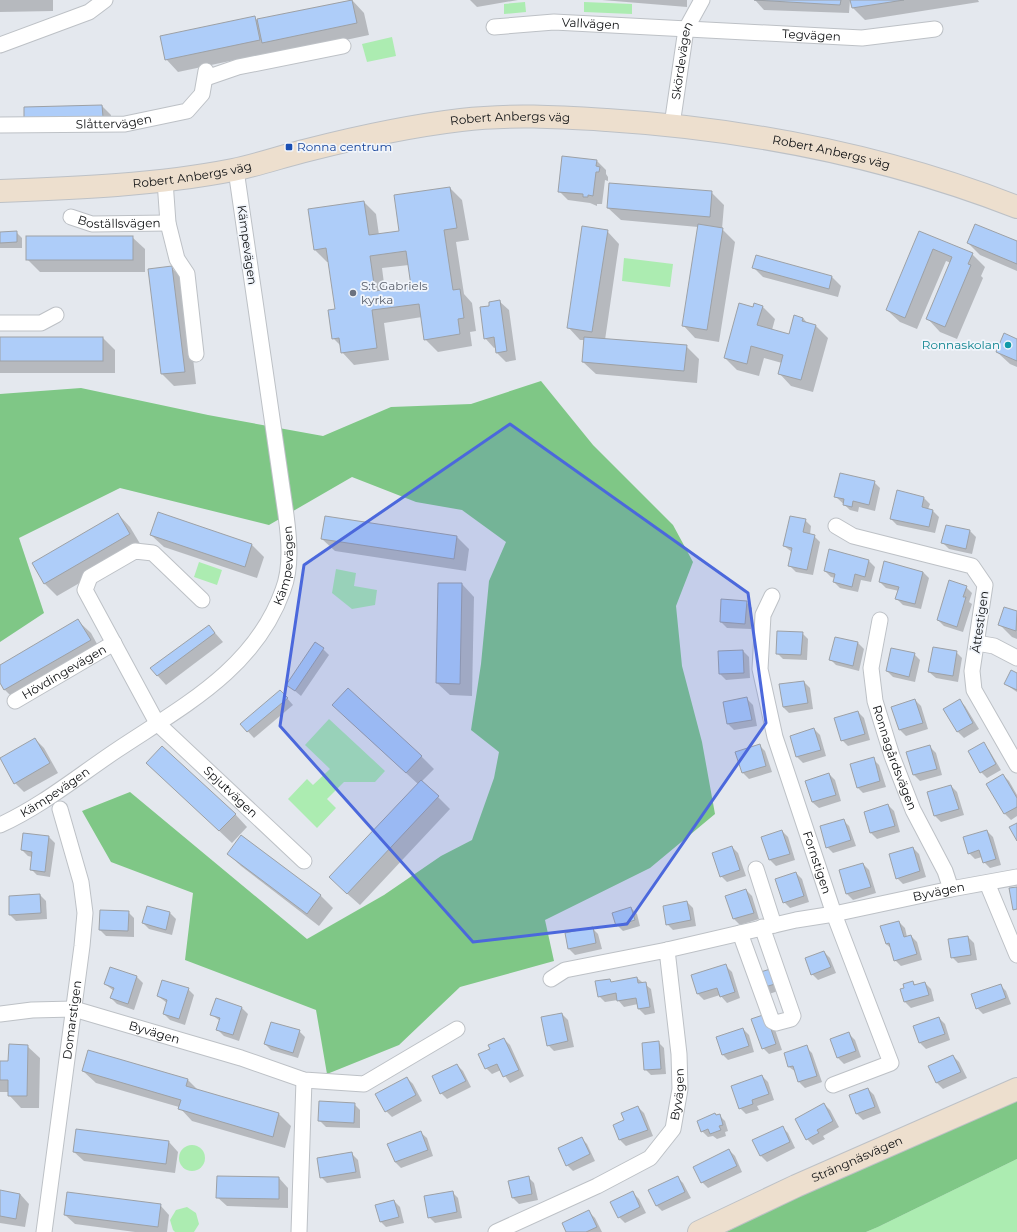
<svg xmlns="http://www.w3.org/2000/svg" width="1017" height="1232" font-family="Montserrat,sans-serif">
  <style>
    .green { fill: #acecb1 }
    .forest { fill: #7fc786 }
    .shadow { fill: #0003; fill-rule: evenodd }
    .building { fill: #aecdf9; stroke: #9da1a6; fill-rule: evenodd }
    .lines { fill: none; stroke-linecap: round; stroke-linejoin: round }
    .street-casing { stroke: #bdc1c6; stroke-width: 17 }
    .secondary-casing { stroke: #bdc1c6; stroke-width: 24 }
    .street { stroke: #fff; stroke-width: 15 }
    .secondary { stroke: #eddfce; stroke-width: 22 }
    .marked { fill: #4b68dc; fill-opacity: 0.2; stroke: #4b68dc; stroke-width: 3; stroke-linejoin: round }
    .transit-dot { fill: #1a4fb4; stroke: #f1f5fb; stroke-width: 1.5 }
    .worship-dot { fill: #6b7280; stroke: #f1f5fb; stroke-width: 1.5 }
    .culture-dot { fill: #0f9aa8; stroke: #f1f5fb; stroke-width: 1.5 }
    .labels { text-anchor: middle; stroke-width: 3.5; stroke-linejoin: round; paint-order: stroke }
    .street-label { font-size: 12px; fill: #0e1012; stroke: #f1f5fb }
    .transit-label { font-size: 12px; fill: #164399; stroke: #f1f5fb; text-anchor: start }
    .worship-label { font-size: 12px; fill: #5b616d; stroke: #f1f5fb; text-anchor: start }
    .culture-label { font-size: 12px; fill: #0d838f; stroke: #f1f5fb; text-anchor: end }
  </style>
  <rect width="100%" height="100%" fill="#e4e8ee"/>
  <!-- green -->
  <g class="green">
    <polygon points="525,2 526,12 504,14 504,4"/>
    <polygon points="584,2 632,4 632,14 584,12"/>
    <polygon points="392,37 396,56 367,62 362,44"/>
    <polygon points="624,258 673,264 670,287 622,281"/>
    <polygon points="199,562 222,570 217,585 194,577"/>
    <polygon points="336,569 356,573 354,586 377,590 375,605 352,609 332,593"/>
    <polygon points="329,719 385,771 375,782 344,782 327,799 336,808 317,828 288,799 307,779 313,785 330,769 305,745"/>
    <circle cx="192" cy="1158" r="13"/>
    <polygon points="1017,1159 1017,1232 866,1232 878,1227"/>
    <polygon points="187,1207 196,1213 199,1224 194,1232 175,1232 173,1230 170,1220 176,1210"/>
  </g>
  <!-- forest -->
  <g class="forest">
    <polygon points="541,381 593,445 673,525 693,562 676,606 682,666 702,742 715,814 650,868 545,920 554,961 460,987 399,1045 327,1074 316,1010 185,960 193,893 111,862 82,811 130,792 307,939 384,895 441,856 472,840 494,778 499,752 471,730 481,664 489,581 506,542 462,510 416,502 352,477 269,525 120,488 19,538 44,613 0,642 0,394 81,388 208,415 323,436 391,407 471,404"/>
    <polygon points="1017,1101 1017,1159 878,1227 866,1232 726,1232 833,1179"/>
  </g>
  <!-- shadow -->
  <g class="shadow">
    <polygon points="0,0 53,0 53,11 0,12"/>
    <polygon points="352,0 364,13 369,35 275,55 273,52 178,72 166,59 254,17 257,20"/>
    <polygon points="470,0 518,0 477,7"/>
    <polygon points="602,0 687,0 687,7"/>
    <polygon points="755,0 850,0 849,13 764,10"/>
    <polygon points="851,0 978,0 979,2 865,20 853,8"/>
    <polygon points="102,106 111,115 111,126 35,127"/>
    <polygon points="597,161 606,170 606,174 608,177 608,181 605,180 602,204 597,204 597,206 590,203 568,200 559,191"/>
    <path d="M450,188L462,200L469,240L456,242L464,294L472,303L476,331L470,332L472,346L438,352L425,339L422,317L384,323L389,360L354,365L342,352L341,346L333,338L336,310L329,262H327L315,250L364,202L376,214L379,235L401,232ZM409,265L412,287L385,291L382,268Z"/>
    <polygon points="711,192 724,205 722,229 735,242 719,342 695,338 683,325 698,227 621,220 608,208"/>
    <polygon points="607,231 619,244 605,340 686,346 699,359 697,383 596,374 583,362 585,340 580,340 568,327"/>
    <polygon points="16,232 22,238 22,248 0,248 0,233"/>
    <polygon points="919,232 972,254 985,267 981,276 983,278 957,339 940,332 928,319 951,263 946,261 917,329 900,322 887,310"/>
    <polygon points="132,237 145,249 145,272 40,272 27,259"/>
    <polygon points="1017,242 1017,271 980,255 968,243"/>
    <polygon points="171,267 184,280 196,384 174,386 162,374 149,270"/>
    <polygon points="753,267 832,277 841,286 838,297 763,277"/>
    <polygon points="499,301 509,310 516,360 506,362 497,353 496,347 494,348 485,338 490,307"/>
    <polygon points="762,306 775,319 772,330 790,335 803,318 808,324 816,326 828,338 813,392 791,386 779,373 782,363 764,358 759,376 737,370 725,358 754,308"/>
    <polygon points="0,338 103,338 115,350 115,373 0,373"/>
    <polygon points="1017,340 1017,367 1010,364 997,352"/>
    <polygon points="874,482 880,488 875,511 859,507 858,512 850,510 835,496"/>
    <polygon points="924,498 930,504 928,509 933,511 939,517 935,533 897,525 891,519"/>
    <polygon points="158,513 252,545 264,557 257,578 164,547 151,535"/>
    <polygon points="118,514 130,527 142,547 57,596 44,583"/>
    <polygon points="325,517 457,537 469,549 466,571 335,551 322,539"/>
    <polygon points="805,520 811,526 810,535 814,536 820,542 813,575 796,572 790,566 792,552 784,546"/>
    <polygon points="946,526 970,531 976,537 972,554 949,549 943,543"/>
    <polygon points="830,550 869,561 875,567 871,582 861,580 858,592 840,588 834,582 835,578 831,577 825,571"/>
    <polygon points="885,562 923,572 929,578 921,609 903,605 897,599 899,591 886,588 880,582"/>
    <polygon points="462,584 474,597 472,696 450,695 437,683"/>
    <polygon points="966,587 972,593 969,602 972,604 963,632 944,626 938,620"/>
    <polygon points="746,602 752,608 751,629 727,628 721,622"/>
    <polygon points="1005,608 1017,613 1017,639 1012,637 999,624"/>
    <polygon points="78,621 91,633 102,653 17,702 5,690 0,681 0,666"/>
    <polygon points="209,626 223,642 166,685 157,675"/>
    <polygon points="802,633 808,639 807,660 783,659 777,653"/>
    <polygon points="835,638 858,643 864,649 859,671 836,665 830,659"/>
    <polygon points="323,649 329,655 301,696 288,685"/>
    <polygon points="743,651 749,657 750,678 726,680 720,674"/>
    <polygon points="956,652 962,658 958,682 936,678 929,672"/>
    <polygon points="914,654 920,660 915,682 893,677 887,671"/>
    <polygon points="1017,674 1017,692 1005,684"/>
    <polygon points="804,682 810,688 813,709 789,713 783,707"/>
    <polygon points="286,697 293,705 254,738 241,724"/>
    <polygon points="747,699 753,705 757,726 734,730 728,724 724,703"/>
    <polygon points="915,700 921,706 928,729 906,736 900,730 893,707"/>
    <polygon points="959,700 965,706 979,729 964,738 958,732 944,709"/>
    <polygon points="858,712 864,718 870,740 848,746 842,740"/>
    <polygon points="346,718 421,756 434,769 422,781 450,809 360,905 343,890 418,784"/>
    <polygon points="814,729 820,735 826,756 803,763 797,757"/>
    <polygon points="35,739 44,748 58,773 24,792 15,783"/>
    <polygon points="983,744 989,750 1001,770 987,778 981,772"/>
    <polygon points="759,745 765,751 772,772 749,779 743,773 737,752"/>
    <polygon points="930,747 936,753 942,775 920,781 914,775 908,753"/>
    <polygon points="873,759 879,765 886,787 863,793 857,787"/>
    <polygon points="147,763 235,814 247,827 232,843"/>
    <polygon points="829,774 835,780 841,801 819,808 812,802 806,781"/>
    <polygon points="1003,775 1009,781 1017,795 1017,816 1011,820 1005,814 987,784"/>
    <polygon points="951,786 957,792 964,815 941,822 935,816 928,793"/>
    <polygon points="888,805 894,811 900,832 877,839 871,833 865,812"/>
    <polygon points="843,820 849,826 856,846 833,853 827,847"/>
    <polygon points="782,831 788,837 795,860 776,866 770,860 763,837"/>
    <polygon points="987,831 993,837 1001,865 990,868 984,862 982,857 975,859 969,853"/>
    <polygon points="242,836 321,896 333,908 319,926 241,866 228,854"/>
    <polygon points="49,837 55,843 50,877 37,875 31,869 32,857 28,856 22,850"/>
    <polygon points="732,847 738,853 746,876 727,882 721,876"/>
    <polygon points="913,848 919,854 926,877 903,884 897,878"/>
    <polygon points="863,864 869,870 876,893 853,900 847,894 840,871"/>
    <polygon points="796,873 802,879 809,902 790,908 784,902"/>
    <polygon points="746,890 752,896 759,919 740,925 734,919 727,896"/>
    <polygon points="40,895 46,901 47,919 16,921 10,915"/>
    <polygon points="687,902 693,908 696,926 673,930 667,924"/>
    <polygon points="148,907 170,913 176,919 172,935 149,929 143,923"/>
    <polygon points="631,908 637,914 640,926 623,931 617,925"/>
    <polygon points="128,912 134,918 134,937 106,936 100,930"/>
    <polygon points="899,922 905,928 907,937 911,936 917,942 922,960 901,966 895,960 892,949 886,944"/>
    <polygon points="592,928 598,934 602,949 575,955 569,949 566,934"/>
    <polygon points="968,937 974,943 977,960 958,963 952,957"/>
    <polygon points="824,952 830,958 836,973 818,980 812,974"/>
    <polygon points="726,966 732,972 740,998 727,1003 720,995 704,1000 698,994"/>
    <polygon points="110,968 137,977 143,983 134,1010 117,1004 111,998 114,991 105,984"/>
    <polygon points="758,974 784,989 769,994"/>
    <polygon points="637,978 651,989 655,1013 645,1015 639,1009 638,1004 624,1007 618,1000 605,1002 599,996 610,980 612,983"/>
    <polygon points="913,982 916,986 925,983 931,989 934,1001 911,1008 905,1002 905,989"/>
    <polygon points="1000,985 1006,991 1011,1004 983,1014 977,1008"/>
    <polygon points="188,989 194,995 185,1025 170,1020 164,1014 167,1003 158,996"/>
    <polygon points="216,1000 242,1008 248,1014 239,1041 224,1036 218,1030 220,1021 211,1014"/>
    <polygon points="562,1014 568,1020 574,1047 554,1051 548,1045"/>
    <polygon points="939,1018 945,1024 950,1040 926,1049 920,1043 914,1027"/>
    <polygon points="772,1021 782,1050 769,1054 763,1048"/>
    <polygon points="743,1029 749,1035 754,1052 728,1060 722,1054"/>
    <polygon points="299,1031 305,1037 298,1058 271,1050 265,1044"/>
    <polygon points="849,1034 855,1040 861,1057 844,1064 838,1058 831,1040"/>
    <polygon points="504,1039 510,1045 524,1076 510,1083 501,1070 492,1074 486,1068 491,1049"/>
    <polygon points="658,1042 664,1048 666,1074 651,1075 645,1069"/>
    <polygon points="27,1046 40,1058 39,1108 21,1108 9,1095 9,1092 0,1092 0,1062 9,1062"/>
    <polygon points="806,1047 812,1053 822,1082 805,1088 799,1082 796,1072 789,1067"/>
    <polygon points="953,1056 959,1062 967,1078 943,1089 937,1083"/>
    <polygon points="457,1065 463,1071 471,1087 447,1099 441,1093"/>
    <polygon points="83,1071 188,1080 198,1090 279,1114 291,1126 285,1148 192,1121 179,1107 96,1083"/>
    <polygon points="762,1076 768,1082 774,1100 757,1106 759,1110 746,1114 740,1108"/>
    <polygon points="407,1078 413,1084 422,1101 392,1117 386,1111"/>
    <polygon points="868,1089 874,1095 881,1113 863,1120 857,1114 850,1096"/>
    <polygon points="354,1104 360,1110 360,1128 326,1127 320,1121"/>
    <polygon points="824,1104 830,1110 839,1127 823,1136 825,1139 813,1145 807,1139"/>
    <polygon points="638,1107 644,1113 653,1136 626,1146 620,1140 614,1125 625,1121"/>
    <polygon points="719,1115 725,1121 728,1131 725,1132 726,1136 717,1139 713,1136 708,1137 702,1131"/>
    <polygon points="782,1127 788,1133 795,1148 767,1162 761,1156"/>
    <polygon points="77,1130 169,1142 178,1152 175,1173 84,1161 74,1152"/>
    <polygon points="420,1132 427,1138 433,1156 401,1168 395,1162"/>
    <polygon points="581,1138 587,1144 595,1161 573,1171 567,1165"/>
    <polygon points="729,1150 735,1156 742,1172 708,1188 702,1182"/>
    <polygon points="352,1154 358,1160 361,1178 327,1183 321,1177"/>
    <polygon points="528,1177 534,1183 538,1200 519,1204 513,1198"/>
    <polygon points="677,1177 683,1183 691,1198 662,1211 656,1205"/>
    <polygon points="279,1178 288,1188 288,1208 227,1206 217,1197"/>
    <polygon points="0,1191 20,1194 29,1204 25,1227 0,1223"/>
    <polygon points="452,1192 458,1198 462,1218 435,1223 429,1217"/>
    <polygon points="633,1193 639,1199 646,1213 625,1223 619,1217"/>
    <polygon points="394,1201 400,1207 404,1223 386,1227 380,1221"/>
    <polygon points="160,1205 169,1215 167,1232 135,1232 75,1224 65,1215"/>
    <polygon points="589,1212 595,1218 602,1232 567,1232"/>
  </g>
  <!-- building -->
  <g class="building">
    <polygon points="352,0 357,23 262,43 257,19"/>
    <polygon points="754,0 841,0 840,5"/>
    <polygon points="850,0 904,0 852,8"/>
    <polygon points="255,16 260,40 165,60 160,36"/>
    <polygon points="102,105 103,117 24,118 24,107"/>
    <polygon points="562,156 597,160 596,166 600,167 599,172 596,172 593,196 588,195 588,197 583,197 583,194 558,192"/>
    <polygon points="609,183 712,191 710,217 607,208"/>
    <path d="M450,187L457,228L444,230L453,290L460,289L464,318L458,319L460,334L424,340L419,304L372,310L377,348L341,353L339,338L332,339L328,310L335,309L326,248L314,250L308,209L364,201L369,235L399,231L394,195ZM406,251L411,286L375,291L370,256Z"/>
    <polygon points="698,224 723,228 707,330 682,326"/>
    <polygon points="975,224 1017,241 1017,264 967,243"/>
    <polygon points="582,226 608,230 592,332 567,328"/>
    <polygon points="17,231 17,242 0,243 0,232"/>
    <polygon points="919,231 973,253 968,264 971,265 945,327 926,319 952,257 933,249 905,318 886,310"/>
    <rect x="26" y="236" width="107" height="24"/>
    <polygon points="756,255 832,276 829,289 752,268"/>
    <polygon points="172,266 185,372 161,374 148,269"/>
    <polygon points="500,300 507,351 496,353 494,337 484,339 480,307 489,306 489,302"/>
    <polygon points="739,303 753,307 754,303 763,306 757,325 789,334 794,315 803,318 802,321 816,325 801,380 778,374 783,355 751,346 747,364 724,358"/>
    <polygon points="1004,333 1017,339 1017,361 996,352"/>
    <rect x="0" y="337" width="103" height="24"/>
    <polygon points="584,337 687,345 684,371 582,362"/>
    <polygon points="840,473 875,481 869,505 853,501 852,507 843,505 844,499 834,497"/>
    <polygon points="897,490 924,497 922,507 933,510 929,527 890,519"/>
    <polygon points="158,512 252,544 245,567 150,535"/>
    <polygon points="118,513 130,534 44,584 32,563"/>
    <polygon points="325,516 457,536 454,559 321,539"/>
    <polygon points="790,516 806,519 803,532 815,535 807,570 788,566 792,548 783,546"/>
    <polygon points="946,525 970,530 966,549 941,543"/>
    <polygon points="829,549 869,560 865,577 855,574 852,587 833,582 835,574 824,571"/>
    <polygon points="884,561 923,572 915,604 895,599 899,587 879,582"/>
    <polygon points="949,580 967,586 963,597 966,597 957,627 937,620"/>
    <polygon points="438,583 462,583 460,684 436,683"/>
    <polygon points="721,599 747,601 745,624 720,622"/>
    <polygon points="1004,607 1017,611 1016,631 998,625"/>
    <polygon points="78,619 91,640 4,690 0,683 0,665"/>
    <polygon points="209,625 215,633 157,676 150,668"/>
    <polygon points="777,631 803,632 801,655 776,654"/>
    <polygon points="835,637 858,642 853,666 829,660"/>
    <polygon points="315,642 324,648 295,691 286,685"/>
    <polygon points="933,647 957,651 953,676 928,672"/>
    <polygon points="891,648 915,653 909,677 886,671"/>
    <polygon points="743,650 744,673 719,674 718,651"/>
    <polygon points="1011,670 1017,673 1017,690 1004,684"/>
    <polygon points="804,681 808,703 783,707 779,684"/>
    <polygon points="348,688 422,756 406,773 332,705"/>
    <polygon points="280,690 288,698 247,732 240,724"/>
    <polygon points="747,697 752,720 727,724 723,702"/>
    <polygon points="915,699 923,723 899,730 891,707"/>
    <polygon points="960,699 973,723 957,732 943,709"/>
    <polygon points="858,711 865,734 841,741 834,718"/>
    <polygon points="814,728 821,750 796,757 790,736"/>
    <polygon points="35,738 50,763 14,784 0,758"/>
    <polygon points="984,742 996,764 980,773 968,751"/>
    <polygon points="760,744 766,766 742,773 735,752"/>
    <polygon points="930,745 937,769 913,775 906,752"/>
    <polygon points="162,746 236,814 219,831 146,763"/>
    <polygon points="874,757 880,781 857,788 850,764"/>
    <polygon points="829,773 836,795 812,802 805,781"/>
    <polygon points="1003,774 1017,798 1017,807 1004,814 986,784"/>
    <polygon points="421,780 439,796 347,894 329,877"/>
    <polygon points="951,785 959,809 934,816 927,792"/>
    <polygon points="888,804 895,826 870,833 864,812"/>
    <polygon points="844,819 851,840 826,848 820,826"/>
    <polygon points="1017,823 1017,841 1009,827"/>
    <polygon points="782,830 790,854 769,860 761,837"/>
    <polygon points="987,830 996,859 983,863 979,850 968,854 963,837"/>
    <polygon points="23,833 49,836 45,872 30,870 32,852 21,850"/>
    <polygon points="241,835 321,895 307,914 227,854"/>
    <polygon points="732,846 740,870 720,877 712,853"/>
    <polygon points="913,847 920,871 896,879 889,854"/>
    <polygon points="863,863 871,887 846,894 839,870"/>
    <polygon points="796,872 804,896 783,903 775,879"/>
    <polygon points="1017,887 1017,909 1013,910 1009,888"/>
    <polygon points="746,889 754,913 733,919 725,896"/>
    <polygon points="40,894 41,913 9,915 9,896"/>
    <polygon points="687,901 691,920 666,925 663,906"/>
    <polygon points="147,906 170,912 166,930 142,923"/>
    <polygon points="631,907 635,920 616,926 612,913"/>
    <polygon points="100,910 129,911 128,931 99,930"/>
    <polygon points="899,921 904,937 911,935 917,954 894,961 889,943 886,944 880,926"/>
    <polygon points="593,927 596,943 568,949 565,933"/>
    <polygon points="968,936 971,955 951,958 948,939"/>
    <polygon points="824,951 831,967 811,975 805,958"/>
    <polygon points="726,964 735,992 720,997 717,988 697,994 691,975"/>
    <polygon points="110,967 137,976 128,1004 110,998 114,988 104,984"/>
    <polygon points="774,968 778,983 762,988 757,973"/>
    <polygon points="637,977 638,983 646,982 650,1007 638,1009 636,998 617,1001 616,993 598,997 595,981 610,979 611,982"/>
    <polygon points="162,980 189,988 179,1019 163,1014 167,1000 157,996"/>
    <polygon points="913,981 914,985 925,982 929,995 904,1002 900,989 904,988 903,984"/>
    <polygon points="1001,984 1006,998 976,1009 971,994"/>
    <polygon points="216,998 242,1007 233,1035 216,1030 220,1018 210,1015"/>
    <polygon points="562,1013 568,1041 547,1046 541,1017"/>
    <polygon points="766,1014 776,1044 762,1049 751,1019"/>
    <polygon points="939,1017 945,1034 919,1043 913,1026"/>
    <polygon points="271,1022 300,1030 293,1053 264,1044"/>
    <polygon points="743,1028 749,1046 722,1055 716,1037"/>
    <polygon points="849,1032 856,1051 837,1058 830,1039"/>
    <polygon points="504,1038 519,1070 503,1077 497,1064 485,1069 478,1054 490,1049 488,1045"/>
    <polygon points="659,1041 661,1069 644,1070 642,1043"/>
    <polygon points="9,1044 28,1045 27,1096 8,1096 8,1080 0,1080 0,1061 8,1061"/>
    <polygon points="807,1045 817,1076 798,1082 793,1066 788,1067 784,1053"/>
    <polygon points="88,1050 188,1079 186,1086 279,1113 273,1137 178,1109 181,1100 82,1071"/>
    <polygon points="953,1055 961,1072 936,1083 928,1066"/>
    <polygon points="457,1064 466,1081 440,1094 432,1076"/>
    <polygon points="762,1075 769,1094 752,1100 753,1104 739,1109 731,1086"/>
    <polygon points="407,1077 416,1095 385,1112 375,1094"/>
    <polygon points="868,1088 875,1107 856,1114 849,1095"/>
    <polygon points="319,1101 355,1103 354,1123 318,1121"/>
    <polygon points="824,1103 833,1121 817,1130 819,1133 806,1140 795,1119"/>
    <polygon points="638,1106 648,1130 619,1140 613,1125 624,1120 621,1113"/>
    <polygon points="715,1113 716,1115 720,1114 723,1125 719,1126 721,1130 710,1134 708,1129 701,1132 697,1121"/>
    <polygon points="783,1126 790,1142 760,1156 752,1140"/>
    <polygon points="76,1129 169,1141 166,1164 73,1152"/>
    <polygon points="421,1131 428,1150 395,1162 387,1144"/>
    <polygon points="582,1137 590,1154 566,1166 558,1148"/>
    <polygon points="729,1149 737,1166 701,1183 693,1167"/>
    <polygon points="352,1152 356,1172 320,1178 317,1158"/>
    <polygon points="217,1176 279,1177 279,1199 216,1198"/>
    <polygon points="529,1176 532,1194 512,1198 508,1181"/>
    <polygon points="678,1176 685,1192 656,1206 648,1190"/>
    <polygon points="0,1190 20,1194 16,1219 0,1216"/>
    <polygon points="453,1191 457,1212 428,1218 424,1196"/>
    <polygon points="633,1191 640,1207 618,1218 610,1202"/>
    <polygon points="67,1192 161,1204 158,1227 64,1215"/>
    <polygon points="394,1200 399,1217 380,1222 375,1205"/>
    <polygon points="589,1210 597,1227 586,1232 566,1232 562,1223"/>
  </g>
  <g class="lines">
    <defs>
      <g id="street">
        <path id="s1" d="M494,27L554,22L862,38L935,29"/>
        <polyline points="0,45 89,12 105,0"/>
        <polyline points="206,78 238,67 343,46"/>
        <path id="s2" d="M0,125L125,124L187,111L202,94L206,71"/>
        <path id="s3" d="M672,125L686,29L702,0"/>
        <polyline points="165,181 168,223 177,259 187,274 196,354"/>
        <path id="s4" d="M71,217L92,224L168,223"/>
        <polyline points="0,323 41,323 56,315"/>
        <polyline points="836,526 853,536 972,566 985,585 972,671 974,690 1017,765"/>
        <path id="s5" d="M772,596L763,615L760,669L775,737L834,914L891,1063L833,1085"/>
        <path id="s6" d="M202,600L153,553L135,551L90,577L85,590L157,723L304,861"/>
        <path id="s7" d="M880,620L871,668L875,701L892,756L913,810L945,871L951,889"/>
        <polyline points="977,643 994,646 1017,658"/>
        <path id="s8" d="M15,701L114,643"/>
        <path id="s9" d="M0,825C42,806 78,776 117,750C183,706 255,669 283,590C292,567 289,538 286,515L236,170"/>
        <polyline points="756,869 774,925"/>
        <polyline points="987,883 1017,955"/>
        <polyline points="740,933 772,1021 776,1023 791,1019 793,1016 762,927"/>
        <path id="s10" d="M667,950L796,920L834,914L951,889L1017,877"/>
        <path id="s11" d="M0,1014L32,1010L74,1009L241,1058L304,1080L364,1084L457,1029"/>
        <path id="s12" d="M44,1232L82,946L85,913L81,882L60,809"/>
        <polyline points="299,1232 304,1080"/>
        <path id="s13" d="M496,1232L597,1186L650,1158L673,1129L680,1089L679,1054L667,950L565,970L551,979"/>
      </g>
      <g id="secondary">
        <path id="s14" d="M0,191C78,188 156,185 233,170C258,165 283,156 308,150C359,137 410,126 461,120C510,114 558,117 607,120C747,129 886,156 1017,207"/>
        <path id="s15" d="M699,1232L796,1186L1017,1089"/>
      </g>
    </defs>
    <!-- street casing -->
    <use href="#street" class="street-casing"/>
    <!-- secondary casing -->
    <use href="#secondary" class="secondary-casing"/>
    <!-- street -->
    <use href="#street" class="street"/>
    <!-- secondary -->
    <use href="#secondary" class="secondary"/>
  </g>
  <!-- marked area -->
  <path class="marked" d="M510,424L748,593L766,723L627,924L473,942L280,726L304,565Z"/>
  <!-- markers -->
  <rect class="transit-dot" x="285" y="143" width="8" height="8" rx="2"/>
  <circle class="worship-dot" cx="353" cy="293" r="4"/>
  <circle class="culture-dot" cx="1008" cy="345" r="4"/>
  <g class="labels">
    <!-- street labels -->
    <g class="street-label">
      <text dy="4" stroke="none"><textPath href="#s1" startOffset="97">Vallvägen</textPath></text>
      <text dy="4" stroke="none"><textPath href="#s1" startOffset="318">Tegvägen</textPath></text>
      <text dy="4" stroke="none"><textPath href="#s3" startOffset="65">Skördevägen</textPath></text>
      <text dy="4" stroke="none"><textPath href="#s14" startOffset="517">Robert Anbergs väg</textPath></text>
      <text dy="4" stroke="none"><textPath href="#s2" startOffset="114">Slåttervägen</textPath></text>
      <text dy="4" stroke="none"><textPath href="#s14" startOffset="841">Robert Anbergs väg</textPath></text>
      <text dy="4" stroke="none"><textPath href="#s14" startOffset="193">Robert Anbergs väg</textPath></text>
      <text dy="4" stroke="none"><textPath href="#s4" startOffset="49">Boställsvägen</textPath></text>
      <text transform="translate(247 245) rotate(82)" y="4">Kämpevägen</text>
      <text dy="4" stroke="none"><textPath href="#s9" startOffset="399">Kämpevägen</textPath></text>
      <text transform="translate(980 622) rotate(-82)" y="4">Ättestigen</text>
      <text dy="4" stroke="none"><textPath href="#s8" startOffset="57">Hövdingevägen</textPath></text>
      <text dy="4" stroke="none"><textPath href="#s7" startOffset="142">Ronnagårdsvägen</textPath></text>
      <text dy="4" stroke="none"><textPath href="#s9" startOffset="64">Kämpevägen</textPath></text>
      <text dy="4" stroke="none"><textPath href="#s6" startOffset="404">Spjutvägen</textPath></text>
      <text dy="4" stroke="none"><textPath href="#s5" startOffset="277">Fornstigen</textPath></text>
      <text dy="4" stroke="none"><textPath href="#s10" startOffset="278">Byvägen</textPath></text>
      <text dy="4" stroke="none"><textPath href="#s12" startOffset="214">Domarstigen</textPath></text>
      <text dy="4" stroke="none"><textPath href="#s11" startOffset="158">Byvägen</textPath></text>
      <text dy="4" stroke="none"><textPath href="#s13" startOffset="243">Byvägen</textPath></text>
      <text dy="4" stroke="none"><textPath href="#s15" startOffset="174">Strängnäsvägen</textPath></text>
    </g>
    <!-- transit labels -->
    <g class="transit-label">
      <text x="297" y="151">Ronna centrum</text>
    </g>
    <!-- worship labels -->
    <g class="worship-label">
      <text x="361" y="290">S:t Gabriels<tspan x="361" dy="14">kyrka</tspan></text>
    </g>
    <!-- culture labels -->
    <g class="culture-label">
      <text x="1000" y="349">Ronnaskolan</text>
    </g>
  </g>
</svg>
